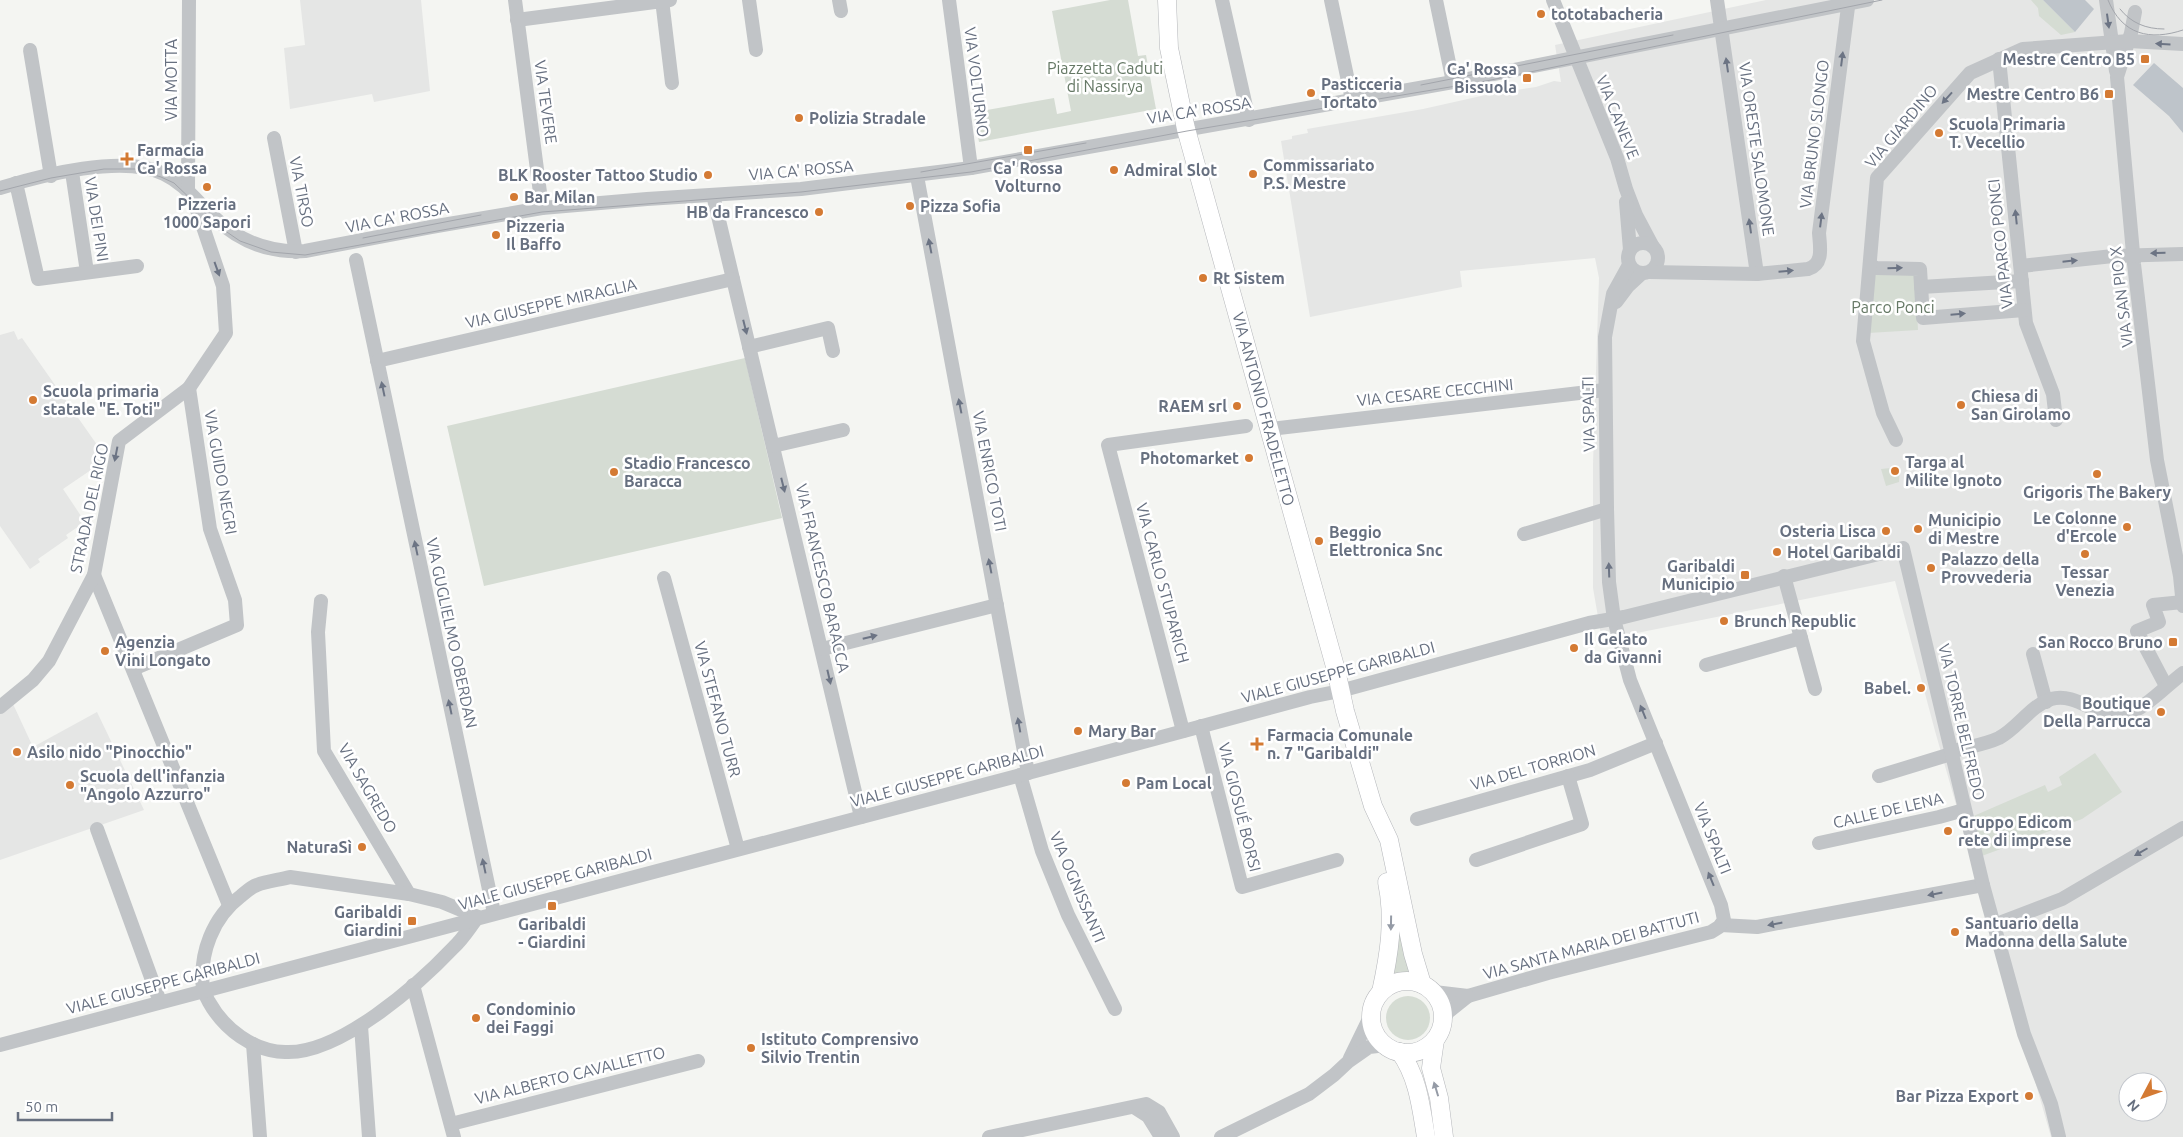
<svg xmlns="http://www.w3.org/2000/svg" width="2183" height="1137" font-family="Ubuntu,sans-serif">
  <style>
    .built { fill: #e5e6e5; fill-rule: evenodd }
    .green { fill: #d5dcd3 }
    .water { fill: #bec4ca }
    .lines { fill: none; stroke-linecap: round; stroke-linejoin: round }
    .major-casing { stroke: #b5b7bb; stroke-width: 19 }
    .minor { stroke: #c1c4c7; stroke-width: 14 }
    .major { stroke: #fff; stroke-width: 18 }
    .tram { stroke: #a3a6ac; stroke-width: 1 }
    .oneway { fill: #6c7484 }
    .oneway2 { fill: #959ba6 }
    .poi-dot { fill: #d47a33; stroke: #fff; stroke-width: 2 }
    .labels { text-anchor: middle; stroke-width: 5; stroke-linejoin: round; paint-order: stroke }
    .poi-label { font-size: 16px; font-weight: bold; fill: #677080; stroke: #fff; text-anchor: start }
    .park-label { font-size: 16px; fill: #657865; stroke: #fff }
    .street-label { font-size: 16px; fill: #677080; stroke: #fff }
  </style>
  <rect width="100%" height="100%" fill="#f4f5f2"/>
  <!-- built -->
  <g class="built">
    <polygon points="300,0 421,0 430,91 374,102 372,94 290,109 284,48 305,45"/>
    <path d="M1766,0H2183V1137H2051L1935,731L1895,581L1602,640L1593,588V464L1599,278L1595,258L1460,271L1462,287L1310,317L1281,141L1292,139V136L1308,133L1307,129L1423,109L1490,94L1536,87L1554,81L1561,82L1555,45ZM2128,1082H2158V1112H2128Z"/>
    <polygon points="14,331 18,340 22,338 107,459 63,489 85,522 66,535 68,538 38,559 40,562 30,569 0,526 0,335"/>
    <polygon points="13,704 33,747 97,712 144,810 0,860 0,713"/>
  </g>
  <!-- green -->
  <g class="green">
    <polygon points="1110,0 1128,0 1138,56 1146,55 1156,109 979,142 971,101 984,98 987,110 1054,98 1057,114 1071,111 1052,11"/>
    <polygon points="2031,0 2043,0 2075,32 2061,35 2039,16 2038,8"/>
    <polygon points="1873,273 1915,273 1918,330 1868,333"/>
    <polygon points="745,358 782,518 484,586 447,426"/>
    <polygon points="1900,467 1899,482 1886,486 1881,469"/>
    <polygon points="2095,753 2122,792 2082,819 1979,857 1969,818 2045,785 2048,792 2062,785 2059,777"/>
    <polygon points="1398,921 1413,975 1404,973 1392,977"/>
    <circle cx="1408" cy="1018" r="22"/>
  </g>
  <!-- water -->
  <g class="water">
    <polygon points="2043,0 2085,0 2094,9 2075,32"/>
    <polygon points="2154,63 2183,88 2183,133 2169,116 2133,85"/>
  </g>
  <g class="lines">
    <defs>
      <g id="major">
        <polyline points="1167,0 1169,48 1186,129 1336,670 1345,711 1373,806 1389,840 1413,954 1422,984"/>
        <circle cx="1407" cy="1017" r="36"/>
        <path d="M1381,992C1389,955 1395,920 1387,882"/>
        <polyline points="1435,1040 1431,1068 1439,1098 1444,1137"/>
        <path d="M1400,1052C1418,1077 1421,1107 1426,1137"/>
      </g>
    </defs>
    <!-- major casing -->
    <use href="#major" class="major-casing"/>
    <!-- minor -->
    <g class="minor">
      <polyline points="515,0 542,208"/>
      <polyline points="662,0 672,83"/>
      <polyline points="749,0 756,50"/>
      <polyline points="839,0 841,11"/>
      <polyline points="949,0 971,168"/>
      <polyline points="1222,0 1249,120"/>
      <polyline points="1331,0 1352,100"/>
      <polyline points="1436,0 1453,82"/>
      <polyline points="1553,0 1617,158 1626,189 1636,215 1653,247"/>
      <polyline points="1717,0 1757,274"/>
      <polyline points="2106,0 2116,71"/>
      <polyline points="2135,12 2131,33 2117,77 2134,264 2157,460 2180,576 2183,606"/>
      <polyline points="517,20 670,0"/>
      <polyline points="30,50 51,176"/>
      <polyline points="1999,59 2026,323 2053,394 2056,420"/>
      <polyline points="274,138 296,252"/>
      <polyline points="72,172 87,272"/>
      <polyline points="917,176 1028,773"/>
      <polyline points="16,183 38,279 137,266"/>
      <path d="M0,188C42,175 124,154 164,174C185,184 198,203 215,218C240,242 271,253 305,251L431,227L542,208L647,199L801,189L971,168L1453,82L1867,0"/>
      <polyline points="713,195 861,817"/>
      <polyline points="1626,202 1630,250"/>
      <circle cx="1643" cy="258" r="15"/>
      <polyline points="356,260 494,913"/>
      <polyline points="1870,265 1876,268 1920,269 1923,318 2024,310"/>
      <polyline points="2021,266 2113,256 2183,254"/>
      <path d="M1650,272L1757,274L1808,269C1824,264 1820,247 1819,233L1848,7L1847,0"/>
      <polyline points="1921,287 2022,281"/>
      <polyline points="1616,302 1628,286 1641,274"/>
      <polyline points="749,347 828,328 833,351"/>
      <polyline points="377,361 733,279"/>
      <polyline points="1270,429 1605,390"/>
      <polyline points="1896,440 1883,413 1863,341 1877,178 1970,73 2023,49 2129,41 2183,44"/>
      <polyline points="773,446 843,430"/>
      <polyline points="1524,534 1607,509"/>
      <polyline points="94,575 229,905"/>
      <polyline points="1784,576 1815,689"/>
      <polyline points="664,578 738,849"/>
      <polyline points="321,601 318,632 324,751 409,894"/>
      <polyline points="822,649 997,605"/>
      <polyline points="2033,654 2046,702"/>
      <polyline points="1706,665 1801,638"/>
      <polyline points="133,669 237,625 235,600 210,529 189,388"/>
      <polyline points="2166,686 2137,631 2159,622 2153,605 2183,602"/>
      <polyline points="0,707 33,680 49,661 94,575 119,441 189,388 226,333 223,286 199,215 188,190 189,0"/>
      <polyline points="1201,726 1242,887 1337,860"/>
      <polyline points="1183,731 1108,445 1246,426"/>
      <path d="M1951,752C1966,747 1984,745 1999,738C2018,728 2030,706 2051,699C2077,691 2100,721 2124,715C2143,711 2167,685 2183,673"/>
      <polyline points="1020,775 1042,851 1068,915 1115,1009"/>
      <polyline points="1879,776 1951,754"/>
      <polyline points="1417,819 1590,770 1656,743"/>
      <polyline points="97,829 160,1002"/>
      <polyline points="1819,843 1939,817 1964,810"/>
      <polyline points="1476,860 1582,824 1568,776"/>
      <path d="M290,877L409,894L442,902L478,917C470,927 463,939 454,947C418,985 339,1055 285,1052C253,1051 224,1029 209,1002C207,998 204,993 203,989C199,953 213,917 241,896C246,892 251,887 257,885C267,881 279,880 290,877Z"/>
      <polyline points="1721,925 1757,927 1983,885"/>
      <polyline points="1994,925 2062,899 2183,828"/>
      <polyline points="413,985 454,1137"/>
      <polyline points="1434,992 1468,996 1548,973 1711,932 1719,927 1724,920 1721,905 1630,680 1614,619 1609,582 1607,509 1605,337 1613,294 1629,265"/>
      <polyline points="1443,1020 1448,1012 1468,996"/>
      <polyline points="361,1026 369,1137"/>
      <polyline points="253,1044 260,1137"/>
      <polyline points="0,1045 1028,773 1310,697 1340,691 1589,623 1624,617 1903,548 1983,885 2024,1034 2051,1104 2059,1137"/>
      <polyline points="1350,1058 1371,1015"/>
      <polyline points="1134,1107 1148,1116 1161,1137"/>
      <polyline points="451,1124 698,1061"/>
      <polyline points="989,1137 1146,1104 1159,1112 1173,1137"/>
      <polyline points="1221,1137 1309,1094 1334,1075 1349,1061 1369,1047 1386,1045"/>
    </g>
    <!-- major -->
    <use href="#major" class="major"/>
    <!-- tram -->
    <g class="tram">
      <path d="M2108,0C2122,35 2150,41 2183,30"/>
      <path d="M2120,9C2131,23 2146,29 2164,29"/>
      <polyline points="1421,85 1673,35"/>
      <polyline points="921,172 1086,143"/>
      <polyline points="0,191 51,178 104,169 135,169 161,177 174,183 221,228 240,241 271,252 305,255 542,212 801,192 971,172 1187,131 1486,81 1882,0"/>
      <polyline points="363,238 481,215"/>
    </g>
  </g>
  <!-- one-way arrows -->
  <defs><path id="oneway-solid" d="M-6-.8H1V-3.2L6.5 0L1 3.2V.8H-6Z" transform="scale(1.25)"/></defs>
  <g class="oneway">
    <use href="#oneway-solid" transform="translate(2108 21) rotate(82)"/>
    <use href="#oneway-solid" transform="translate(2163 44) rotate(-177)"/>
    <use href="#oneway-solid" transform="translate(1842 59) rotate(-83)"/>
    <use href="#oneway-solid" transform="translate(1727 65) rotate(-98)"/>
    <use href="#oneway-solid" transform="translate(1947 98) rotate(132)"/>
    <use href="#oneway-solid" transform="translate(2016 217) rotate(-96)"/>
    <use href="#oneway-solid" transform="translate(1821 220) rotate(-83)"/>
    <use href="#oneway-solid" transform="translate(1750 226) rotate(-98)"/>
    <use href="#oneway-solid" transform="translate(930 246) rotate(-101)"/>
    <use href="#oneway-solid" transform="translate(2158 253) rotate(179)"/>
    <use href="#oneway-solid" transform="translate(2070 261) rotate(-6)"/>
    <use href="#oneway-solid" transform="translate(1895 268) rotate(-1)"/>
    <use href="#oneway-solid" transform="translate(217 269) rotate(70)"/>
    <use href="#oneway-solid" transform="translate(1786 271) rotate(-5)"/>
    <use href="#oneway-solid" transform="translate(1958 314) rotate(-5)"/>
    <use href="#oneway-solid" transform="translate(745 327) rotate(76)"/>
    <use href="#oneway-solid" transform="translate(383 389) rotate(-102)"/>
    <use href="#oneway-solid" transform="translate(960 406) rotate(-101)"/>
    <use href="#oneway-solid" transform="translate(116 454) rotate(101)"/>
    <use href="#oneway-solid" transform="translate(783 485) rotate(76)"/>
    <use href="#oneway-solid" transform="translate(416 548) rotate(-102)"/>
    <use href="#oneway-solid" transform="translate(990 566) rotate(-101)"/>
    <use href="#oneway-solid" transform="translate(1609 570) rotate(-92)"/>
    <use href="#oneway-solid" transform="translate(870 637) rotate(-14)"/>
    <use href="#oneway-solid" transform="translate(829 677) rotate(77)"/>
    <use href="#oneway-solid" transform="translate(450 707) rotate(-102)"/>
    <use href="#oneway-solid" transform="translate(1643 712) rotate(-112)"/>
    <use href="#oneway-solid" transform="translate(1019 725) rotate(-100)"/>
    <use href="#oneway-solid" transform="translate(2141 852) rotate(150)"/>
    <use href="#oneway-solid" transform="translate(484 866) rotate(-102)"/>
    <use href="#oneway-solid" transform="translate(1711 879) rotate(-112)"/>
    <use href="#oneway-solid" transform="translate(1935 894) rotate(169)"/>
    <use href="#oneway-solid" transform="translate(1775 924) rotate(169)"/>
  </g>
  <g class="oneway2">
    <use href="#oneway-solid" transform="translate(1391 923) rotate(91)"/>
    <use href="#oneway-solid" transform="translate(1436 1089) rotate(-107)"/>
  </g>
  <!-- markers -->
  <g class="poi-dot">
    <circle cx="1541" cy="14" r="5"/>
    <rect x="2140" y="54" width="10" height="10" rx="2.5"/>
    <rect x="1522" y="73" width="10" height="10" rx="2.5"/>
    <circle cx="1311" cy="93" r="5"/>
    <rect x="2104" y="89" width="10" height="10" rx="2.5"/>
    <circle cx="799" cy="118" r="5"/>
    <circle cx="1939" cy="133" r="5"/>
    <rect x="1023" y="145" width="10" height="10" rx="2.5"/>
    <path d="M124.5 151.5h5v5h5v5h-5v5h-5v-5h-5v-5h5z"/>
    <circle cx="1114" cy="170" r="5"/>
    <circle cx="1253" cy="174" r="5"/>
    <circle cx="708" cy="175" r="5"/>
    <circle cx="207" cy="187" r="5"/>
    <circle cx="514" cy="197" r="5"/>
    <circle cx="910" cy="206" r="5"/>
    <circle cx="819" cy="212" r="5"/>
    <circle cx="496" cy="235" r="5"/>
    <circle cx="1203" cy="278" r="5"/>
    <circle cx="33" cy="400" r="5"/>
    <circle cx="1961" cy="405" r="5"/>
    <circle cx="1237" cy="406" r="5"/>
    <circle cx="1249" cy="458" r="5"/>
    <circle cx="1895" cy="471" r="5"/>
    <circle cx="614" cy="472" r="5"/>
    <circle cx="2097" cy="474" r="5"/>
    <circle cx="2127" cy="527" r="5"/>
    <circle cx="1918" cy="529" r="5"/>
    <circle cx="1886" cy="531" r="5"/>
    <circle cx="1319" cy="541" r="5"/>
    <circle cx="1777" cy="552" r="5"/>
    <circle cx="2085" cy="554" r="5"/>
    <circle cx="1931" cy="568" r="5"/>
    <rect x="1740" y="570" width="10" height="10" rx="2.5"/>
    <circle cx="1724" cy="621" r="5"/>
    <rect x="2168" y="637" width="10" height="10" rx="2.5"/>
    <circle cx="1574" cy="648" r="5"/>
    <circle cx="105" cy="651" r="5"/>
    <circle cx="1921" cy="688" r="5"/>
    <circle cx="2161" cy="712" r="5"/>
    <circle cx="1078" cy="731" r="5"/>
    <path d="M1254.5 736.5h5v5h5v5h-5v5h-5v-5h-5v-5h5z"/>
    <circle cx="17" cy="752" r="5"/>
    <circle cx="1126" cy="783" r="5"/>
    <circle cx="70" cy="785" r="5"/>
    <circle cx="1948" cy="831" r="5"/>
    <circle cx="362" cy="847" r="5"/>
    <rect x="547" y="901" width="10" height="10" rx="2.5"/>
    <rect x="407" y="916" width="10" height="10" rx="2.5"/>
    <circle cx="1955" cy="932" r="5"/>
    <circle cx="476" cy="1018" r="5"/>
    <circle cx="751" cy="1048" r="5"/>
    <circle cx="2029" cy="1096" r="5"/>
  </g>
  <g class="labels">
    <!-- poi labels -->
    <g class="poi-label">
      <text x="1551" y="20">tototabacheria</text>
      <text x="2135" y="65" text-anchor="end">Mestre Centro B5</text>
      <text x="1517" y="75" text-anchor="end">Ca' Rossa<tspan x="1517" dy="18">Bissuola</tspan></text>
      <text x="1321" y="90">Pasticceria<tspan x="1321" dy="18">Tortato</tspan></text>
      <text x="2099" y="100" text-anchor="end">Mestre Centro B6</text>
      <text x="809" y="124">Polizia Stradale</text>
      <text x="1949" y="130">Scuola Primaria<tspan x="1949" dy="18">T. Vecellio</tspan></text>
      <text x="137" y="156">Farmacia<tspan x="137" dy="18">Ca' Rossa</tspan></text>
      <text x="1263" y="171">Commissariato<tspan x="1263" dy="18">P.S. Mestre</tspan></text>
      <text x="1028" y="174" text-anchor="middle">Ca' Rossa<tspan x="1028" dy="18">Volturno</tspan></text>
      <text x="1124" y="176">Admiral Slot</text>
      <text x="698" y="181" text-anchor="end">BLK Rooster Tattoo Studio</text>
      <text x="524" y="203">Bar Milan</text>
      <text x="207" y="210" text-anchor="middle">Pizzeria<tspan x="207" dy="18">1000 Sapori</tspan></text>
      <text x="920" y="212">Pizza Sofia</text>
      <text x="809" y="218" text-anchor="end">HB da Francesco</text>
      <text x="506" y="232">Pizzeria<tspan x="506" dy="18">Il Baffo</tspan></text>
      <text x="1213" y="284">Rt Sistem</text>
      <text x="43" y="397">Scuola primaria<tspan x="43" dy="18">statale "E. Toti"</tspan></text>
      <text x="1971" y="402">Chiesa di<tspan x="1971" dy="18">San Girolamo</tspan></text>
      <text x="1227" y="412" text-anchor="end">RAEM srl</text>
      <text x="1239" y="464" text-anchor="end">Photomarket</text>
      <text x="1905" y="468">Targa al<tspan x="1905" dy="18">Milite Ignoto</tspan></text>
      <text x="624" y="469">Stadio Francesco<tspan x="624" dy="18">Baracca</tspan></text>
      <text x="2097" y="498" text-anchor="middle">Grigoris The Bakery</text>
      <text x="2117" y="524" text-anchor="end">Le Colonne<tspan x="2117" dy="18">d'Ercole</tspan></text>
      <text x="1928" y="526">Municipio<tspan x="1928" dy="18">di Mestre</tspan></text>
      <text x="1876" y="537" text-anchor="end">Osteria Lisca</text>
      <text x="1329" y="538">Beggio<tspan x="1329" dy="18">Elettronica Snc</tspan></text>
      <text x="1787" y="558">Hotel Garibaldi</text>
      <text x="1941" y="565">Palazzo della<tspan x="1941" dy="18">Provvederia</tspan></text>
      <text x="1735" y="572" text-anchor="end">Garibaldi<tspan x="1735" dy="18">Municipio</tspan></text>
      <text x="2085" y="578" text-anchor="middle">Tessar<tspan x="2085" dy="18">Venezia</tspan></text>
      <text x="1734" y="627">Brunch Republic</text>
      <text x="1584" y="645">Il Gelato<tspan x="1584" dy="18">da Givanni</tspan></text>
      <text x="115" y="648">Agenzia<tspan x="115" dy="18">Vini Longato</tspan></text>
      <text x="2163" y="648" text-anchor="end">San Rocco Bruno</text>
      <text x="1911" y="694" text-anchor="end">Babel.</text>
      <text x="2151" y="709" text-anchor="end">Boutique<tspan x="2151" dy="18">Della Parrucca</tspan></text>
      <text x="1088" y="737">Mary Bar</text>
      <text x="1267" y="741">Farmacia Comunale<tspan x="1267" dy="18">n. 7 "Garibaldi"</tspan></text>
      <text x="27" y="758">Asilo nido "Pinocchio"</text>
      <text x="80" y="782">Scuola dell'infanzia<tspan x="80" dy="18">"Angolo Azzurro"</tspan></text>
      <text x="1136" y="789">Pam Local</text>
      <text x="1958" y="828">Gruppo Edicom<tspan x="1958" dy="18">rete di imprese</tspan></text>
      <text x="352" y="853" text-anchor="end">NaturaSì</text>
      <text x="402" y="918" text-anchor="end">Garibaldi<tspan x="402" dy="18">Giardini</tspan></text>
      <text x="1965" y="929">Santuario della<tspan x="1965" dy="18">Madonna della Salute</tspan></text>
      <text x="552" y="930" text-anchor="middle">Garibaldi<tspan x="552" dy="18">- Giardini</tspan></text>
      <text x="486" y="1015">Condominio<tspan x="486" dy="18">dei Faggi</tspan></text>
      <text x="761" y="1045">Istituto Comprensivo<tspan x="761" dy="18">Silvio Trentin</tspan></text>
      <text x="2019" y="1102" text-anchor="end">Bar Pizza Export</text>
    </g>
    <!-- park labels -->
    <g class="park-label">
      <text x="1105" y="74">Piazzetta Caduti<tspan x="1105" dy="18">di Nassirya</tspan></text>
      <text x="1893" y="313">Parco Ponci</text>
    </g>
    <!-- street labels -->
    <g class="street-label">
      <text transform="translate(171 80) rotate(-90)" y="6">VIA MOTTA</text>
      <text transform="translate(977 82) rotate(83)" y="6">VIA VOLTURNO</text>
      <text transform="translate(546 102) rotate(82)" y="6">VIA TEVERE</text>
      <text transform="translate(1199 110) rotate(-9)" y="6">VIA CA' ROSSA</text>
      <text transform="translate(1618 117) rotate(68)" y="6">VIA CANEVE</text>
      <text transform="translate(1901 126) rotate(-50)" y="6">VIA GIARDINO</text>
      <text transform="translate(1814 134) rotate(-83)" y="6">VIA BRUNO SLONGO</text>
      <text transform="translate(1757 149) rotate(82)" y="6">VIA ORESTE SALOMONE</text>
      <text transform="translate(801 170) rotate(-5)" y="6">VIA CA' ROSSA</text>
      <text transform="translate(302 192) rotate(79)" y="6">VIA TIRSO</text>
      <text transform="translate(397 217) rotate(-11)" y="6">VIA CA' ROSSA</text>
      <text transform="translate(97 219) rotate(81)" y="6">VIA DEI PINI</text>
      <text transform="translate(2000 244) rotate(-96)" y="6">VIA PARCO PONCI</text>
      <text transform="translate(2121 297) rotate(-97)" y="6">VIA SAN PIO X</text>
      <text transform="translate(551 303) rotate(-13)" y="6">VIA GIUSEPPE MIRAGLIA</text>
      <text transform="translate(1435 392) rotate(-6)" y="6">VIA CESARE CECCHINI</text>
      <text transform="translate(1264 409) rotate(75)" y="6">VIA ANTONIO FRADELETTO</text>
      <text transform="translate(1588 414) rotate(-91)" y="6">VIA SPALTI</text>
      <text transform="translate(990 471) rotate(79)" y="6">VIA ENRICO TOTI</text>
      <text transform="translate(221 472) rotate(80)" y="6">VIA GUIDO NEGRI</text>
      <text transform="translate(89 508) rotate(-78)" y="6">STRADA DEL RIGO</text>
      <text transform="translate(823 578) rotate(77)" y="6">VIA FRANCESCO BARACCA</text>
      <text transform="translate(1163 583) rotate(75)" y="6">VIA CARLO STUPARICH</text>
      <text transform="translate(452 633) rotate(78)" y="6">VIA GUGLIELMO OBERDAN</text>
      <text transform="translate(1338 672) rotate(-15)" y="6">VIALE GIUSEPPE GARIBALDI</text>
      <text transform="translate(718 709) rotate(75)" y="6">VIA STEFANO TURR</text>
      <text transform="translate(1962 722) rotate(77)" y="6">VIA TORRE BELFREDO</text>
      <text transform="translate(1533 767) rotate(-16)" y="6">VIA DEL TORRION</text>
      <text transform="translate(947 776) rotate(-15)" y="6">VIALE GIUSEPPE GARIBALDI</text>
      <text transform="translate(368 788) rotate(60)" y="6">VIA SAGREDO</text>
      <text transform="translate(1240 807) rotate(76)" y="6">VIA GIOSUÉ BORSI</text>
      <text transform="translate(1888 810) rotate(-13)" y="6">CALLE DE LENA</text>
      <text transform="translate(1713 838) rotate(68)" y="6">VIA SPALTI</text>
      <text transform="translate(555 879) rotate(-15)" y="6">VIALE GIUSEPPE GARIBALDI</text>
      <text transform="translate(1078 887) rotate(67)" y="6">VIA OGNISSANTI</text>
      <text transform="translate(1591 945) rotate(-15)" y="6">VIA SANTA MARIA DEI BATTUTI</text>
      <text transform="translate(163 983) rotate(-15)" y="6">VIALE GIUSEPPE GARIBALDI</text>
      <text transform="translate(570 1075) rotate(-14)" y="6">VIA ALBERTO CAVALLETTO</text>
    </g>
  </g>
  <!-- north arrow -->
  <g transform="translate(2143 1097) rotate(229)"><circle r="24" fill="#ffffff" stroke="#c2c6cc"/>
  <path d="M0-4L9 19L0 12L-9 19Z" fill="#d47a33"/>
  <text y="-8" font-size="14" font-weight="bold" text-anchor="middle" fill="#677080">N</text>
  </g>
  <!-- scale -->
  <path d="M18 1112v8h94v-8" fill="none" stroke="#677080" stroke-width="2.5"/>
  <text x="25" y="1112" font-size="15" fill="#677080" stroke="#ffffff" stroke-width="4" paint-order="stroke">50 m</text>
</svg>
